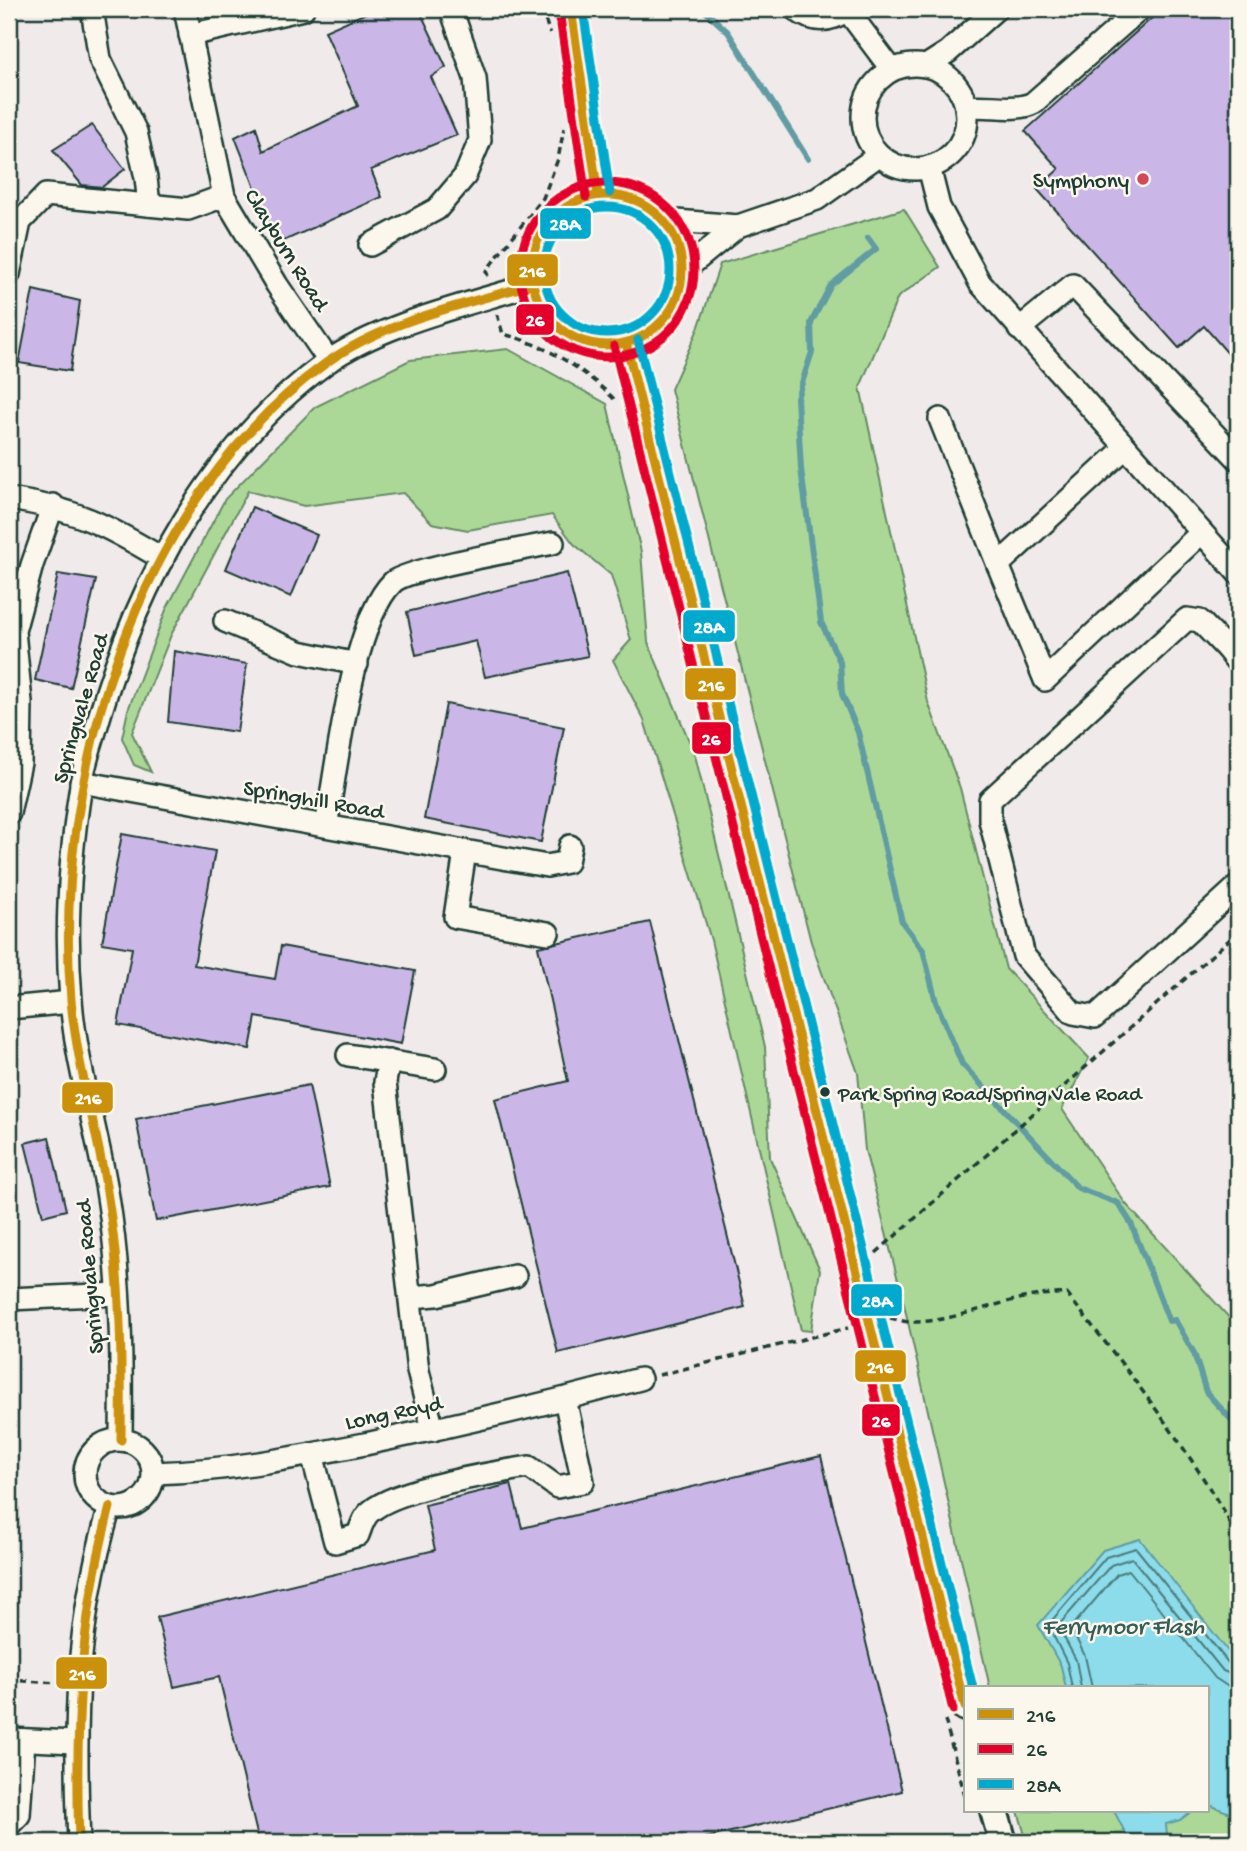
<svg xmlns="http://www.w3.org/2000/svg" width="1247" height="1851" font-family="'Gochi Hand',sans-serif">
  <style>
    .green { fill: #acd897; stroke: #668a66; stroke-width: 2 }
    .water { fill: #8ddceb; stroke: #619ca2; stroke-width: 2 }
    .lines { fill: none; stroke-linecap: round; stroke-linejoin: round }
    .shore { stroke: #4b7d7d; stroke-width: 2 }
    .stream { stroke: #619ca2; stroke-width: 6 }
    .building { fill: #cbb7e7; stroke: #1f3d34; stroke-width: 2 }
    .minor-casing { stroke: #1f3d34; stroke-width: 26 }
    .major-casing { stroke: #1f3d34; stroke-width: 32 }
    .path { stroke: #1f3d34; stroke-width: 3.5; stroke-dasharray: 7 5; stroke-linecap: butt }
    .minor { stroke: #fbf7ec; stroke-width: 21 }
    .major { stroke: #fbf7ec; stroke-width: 26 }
    .bus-1-casing { stroke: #fbf7ec; stroke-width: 14 }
    .bus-2-casing { stroke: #fbf7ec; stroke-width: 14 }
    .bus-3-casing { stroke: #fbf7ec; stroke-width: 14 }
    .bus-1 { stroke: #cc910a; stroke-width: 9 }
    .bus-2 { stroke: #e4002b; stroke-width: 9 }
    .bus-3 { stroke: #00a9ce; stroke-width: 9 }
    .poi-dot { fill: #d1495b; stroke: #fbf7ec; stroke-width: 2.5 }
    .bus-dot { fill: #1f3d34; stroke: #fbf7ec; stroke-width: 2.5 }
    .labels { text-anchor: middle; stroke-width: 5; stroke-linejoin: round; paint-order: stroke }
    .bus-label { font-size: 21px; fill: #1f3d34; stroke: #fbf7ec; text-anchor: start }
    .poi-label { font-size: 23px; fill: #1f3d34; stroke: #fbf7ec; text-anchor: end }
    .street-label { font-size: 23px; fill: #1f3d34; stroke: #fbf7ec }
    .water-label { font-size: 24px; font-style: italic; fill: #355d59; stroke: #fbf7ec }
    .line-badge { stroke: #fbf7ec; stroke-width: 2.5 }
    .badge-label { font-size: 19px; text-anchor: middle; font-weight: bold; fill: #fff }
  </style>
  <rect width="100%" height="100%" fill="#f1eaeb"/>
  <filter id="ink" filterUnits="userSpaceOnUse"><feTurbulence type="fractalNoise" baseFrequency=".0143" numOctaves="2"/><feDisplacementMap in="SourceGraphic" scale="14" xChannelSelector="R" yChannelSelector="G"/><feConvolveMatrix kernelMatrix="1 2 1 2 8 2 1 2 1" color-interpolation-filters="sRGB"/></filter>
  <g filter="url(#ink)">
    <!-- green -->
    <g class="green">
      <polygon points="904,209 940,267 898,297 860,387 928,702 960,788 1006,969 1089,1058 1062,1109 1125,1203 1234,1323 1238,1331 1238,1842 1027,1842 1018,1811 1207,1811 1207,1688 990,1688 904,1304 865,1150 858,1073 811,942 671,389 698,329 720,264"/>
      <polygon points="508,349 607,404 641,552 648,642 695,755 765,1047 770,1158 820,1270 811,1331 801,1330 711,940 644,720 613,660 631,640 611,575 574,544 552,515 468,530 432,523 403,493 304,506 248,491 171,635 132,733 151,772 134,765 122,738 128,710 166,610 225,499 315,407 410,360"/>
    </g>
    <!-- water -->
    <g class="water">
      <polygon points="1140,1539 1238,1664 1238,1832 1230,1813 1207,1804 1207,1688 1066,1688 1061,1666 1038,1625 1103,1550"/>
      <polygon points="1114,1811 1192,1811 1180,1820 1166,1824 1167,1836 1163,1842 1130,1842"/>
    </g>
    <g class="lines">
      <!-- shore -->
      <g class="shore">
        <polyline points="1072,1688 1067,1663 1048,1625 1106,1557 1136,1548 1230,1665 1238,1668"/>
        <polyline points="1081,1688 1076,1660 1058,1626 1111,1565 1132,1558 1223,1671 1238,1677"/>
        <polyline points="1092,1688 1085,1656 1071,1628 1117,1574 1129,1570 1215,1678 1227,1686 1238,1688"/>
      </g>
      <!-- stream -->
      <g class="stream">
        <polyline points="703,9 728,32 808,159"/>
        <polyline points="868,238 876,249 831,285 811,323 812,352 797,398 801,469 821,622 840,662 842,694 858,732 902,922 923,950 936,1002 962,1064 1078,1188 1118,1203 1131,1223 1169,1321 1175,1320 1194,1353 1206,1392 1238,1427"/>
      </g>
    </g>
    <!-- building -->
    <g class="building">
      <polygon points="375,9 419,9 446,67 431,77 457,135 371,170 382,197 277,244 235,137 256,127 263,151 358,106 325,31"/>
      <polygon points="1162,9 1238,9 1238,365 1204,326 1179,348 1037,189 1059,169 1025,131"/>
      <polygon points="92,125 125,169 102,187 82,185 53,150"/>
      <polygon points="33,290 80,301 70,371 19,363"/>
      <polygon points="252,507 317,535 291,597 226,569"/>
      <polygon points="567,573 588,656 485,677 476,641 416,655 407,612"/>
      <polygon points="58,574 96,580 71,688 35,680"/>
      <polygon points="174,651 247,664 237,732 168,722"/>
      <polygon points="446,704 564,727 541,842 424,819"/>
      <polygon points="122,834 215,851 194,965 275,979 281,946 415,971 401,1044 256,1017 250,1049 118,1025 132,948 102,943"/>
      <polygon points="650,922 745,1307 558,1353 495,1099 568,1081 538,947"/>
      <polygon points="309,1085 330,1187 156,1221 136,1119"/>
      <polygon points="49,1137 66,1210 43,1216 25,1143"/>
      <polygon points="821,1456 902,1791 689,1842 259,1842 219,1677 174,1687 157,1617 435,1550 425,1505 511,1484 522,1528"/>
    </g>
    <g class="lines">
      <defs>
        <g id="minor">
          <polyline points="92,9 100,59 136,132 146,178 149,205"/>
          <polyline points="185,9 224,196 277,285 329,361"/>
          <path d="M795,9C812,23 831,23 848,9"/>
          <polyline points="847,10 892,70"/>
          <polyline points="190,35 303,9"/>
          <circle cx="915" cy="117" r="52"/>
          <polyline points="926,66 948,52 996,9"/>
          <path d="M966,107C987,104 1016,112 1033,103L1140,9"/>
          <polyline points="929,167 939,207 980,283 1238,573"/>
          <polyline points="664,220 738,226"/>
          <polyline points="370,245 437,209 465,176 480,140 475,78 451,9"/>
          <polyline points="683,271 738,226 817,199 879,155"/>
          <polyline points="9,274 20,222 46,195 188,209 224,196"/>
          <polyline points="1019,329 1073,285 1238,459"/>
          <polyline points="940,419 998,565"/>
          <polyline points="1126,447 998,565 1045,680 1201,533"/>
          <path d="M9,499C76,509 106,525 163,559"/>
          <polyline points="225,621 299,652 357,664"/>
          <polyline points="1238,635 1226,648 1238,663"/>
          <polyline points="1226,648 1200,621 1187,619 990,800 990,820 1024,956 1073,1013 1095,1017 1238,886"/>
          <polyline points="81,782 547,866 567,862 570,846"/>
          <polyline points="9,813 20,763 21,702 14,631 32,565 53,505"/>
          <path d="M326,826C337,768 352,621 393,582C407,569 528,548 553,543"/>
          <polyline points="465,852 455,917 548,933"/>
          <polyline points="9,1008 71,1002"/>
          <polyline points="348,1055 435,1069"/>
          <polyline points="389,1061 385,1082 418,1371 433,1430"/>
          <polyline points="411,1297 436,1295 515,1276"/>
          <polyline points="9,1299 118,1294"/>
          <circle cx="119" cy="1474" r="34"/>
          <path d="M121,1440C122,1359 121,1277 108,1197C98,1132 76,1065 71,1000C65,930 70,854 81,785C84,763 93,740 99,718C138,582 210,448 326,363C380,324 470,304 533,284"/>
          <path d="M312,1454L335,1542L358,1535C361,1527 364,1516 371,1511C398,1488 491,1473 529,1467L557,1487L583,1482L565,1399"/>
          <path d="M154,1473C227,1471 298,1457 370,1443C461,1424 550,1403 640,1379"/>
          <polyline points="9,1739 74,1742"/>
          <polyline points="9,1825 19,1815 24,1740"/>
          <path d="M79,1842C74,1724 75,1622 110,1507"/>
        </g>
        <g id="major">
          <polyline points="571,9 598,195"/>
          <circle cx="607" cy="270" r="75"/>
          <polyline points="626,343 965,1707"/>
          <polyline points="994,1811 1003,1842"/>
        </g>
      </defs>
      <!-- minor casing -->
      <use href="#minor" class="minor-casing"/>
      <!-- major casing -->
      <use href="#major" class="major-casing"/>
      <!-- path -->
      <g class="path">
        <polyline points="541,9 550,33"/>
        <polyline points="488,276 486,271 543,198 558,159 564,128"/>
        <path d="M497,314L503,334C547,345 586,370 617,402"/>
        <polyline points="876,1253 1238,932"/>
        <path d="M890,1318C896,1319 904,1322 911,1322C964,1322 1014,1291 1067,1294C1129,1372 1190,1449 1238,1537"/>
        <polyline points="659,1375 848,1328"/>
        <polyline points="9,1680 58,1683"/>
        <polyline points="945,1720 965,1796"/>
      </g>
      <!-- minor -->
      <use href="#minor" class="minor"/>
      <!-- major -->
      <use href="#major" class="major"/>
      <defs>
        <g id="bus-1">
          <polyline points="571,9 598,195"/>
          <circle cx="607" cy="270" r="75"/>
          <polyline points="626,343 965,1707"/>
          <path d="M121,1440C122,1359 121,1278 108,1198C98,1132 77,1067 71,1000C52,777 138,498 326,363C386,320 464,305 533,284"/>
          <path d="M79,1842C75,1727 80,1618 110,1507"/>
        </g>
        <g id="bus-2">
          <polyline points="559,11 586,197"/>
          <circle cx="607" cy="270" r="87"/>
          <polyline points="614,346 953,1710"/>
        </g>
        <g id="bus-3">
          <polyline points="583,9 610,193"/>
          <circle cx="607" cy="270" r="63"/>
          <polyline points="638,340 973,1688"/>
        </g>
      </defs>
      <!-- bus-1 casing -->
      <use href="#bus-1" class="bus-1-casing"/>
      <!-- bus-2 casing -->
      <use href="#bus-2" class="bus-2-casing"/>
      <!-- bus-3 casing -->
      <use href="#bus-3" class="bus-3-casing"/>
      <!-- bus-1 -->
      <use href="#bus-1" class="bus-1"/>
      <!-- bus-2 -->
      <use href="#bus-2" class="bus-2"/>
      <!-- bus-3 -->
      <use href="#bus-3" class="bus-3"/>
    </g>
  </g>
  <!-- markers -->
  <circle class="poi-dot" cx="1143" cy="179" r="7"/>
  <circle class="bus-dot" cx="825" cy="1092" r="6"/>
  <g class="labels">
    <!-- bus labels -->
    <g class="bus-label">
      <text x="838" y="1100">Park Spring Road/Spring Vale Road</text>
    </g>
    <!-- poi labels -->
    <g class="poi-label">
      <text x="1129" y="187">Symphony</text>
    </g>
    <!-- street labels -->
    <g class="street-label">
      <text transform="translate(288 249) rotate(58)" y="8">Clayburn Road</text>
      <text transform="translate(79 708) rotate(-74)" y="8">Springvale Road</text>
      <text transform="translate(314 798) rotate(10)" y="8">Springhill Road</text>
      <text transform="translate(88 1277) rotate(-95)" y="8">Springvale Road</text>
      <text transform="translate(393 1411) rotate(-12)" y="8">Long Royd</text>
    </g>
    <!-- water labels -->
    <g class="water-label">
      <text x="1123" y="1633">Ferrymoor Flash</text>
    </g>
  </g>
  <g class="line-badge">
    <rect x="539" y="207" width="53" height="33" rx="7" fill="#00a9ce"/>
    <rect x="506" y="253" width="53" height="34" rx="7" fill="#cc910a"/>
    <rect x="515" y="303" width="40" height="33" rx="7" fill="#e4002b"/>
    <rect x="682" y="609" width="54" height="34" rx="7" fill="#00a9ce"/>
    <rect x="684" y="667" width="53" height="34" rx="7" fill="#cc910a"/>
    <rect x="691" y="721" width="41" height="34" rx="7" fill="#e4002b"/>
    <rect x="61" y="1081" width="53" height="33" rx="7" fill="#cc910a"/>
    <rect x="850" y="1283" width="53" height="34" rx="7" fill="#00a9ce"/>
    <rect x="854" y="1349" width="53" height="34" rx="7" fill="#cc910a"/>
    <rect x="861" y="1403" width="40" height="34" rx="7" fill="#e4002b"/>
    <rect x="55" y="1656" width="53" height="34" rx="7" fill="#cc910a"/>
  </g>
  <g class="badge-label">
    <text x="565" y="230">28A</text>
    <text x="532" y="277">216</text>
    <text x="535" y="326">26</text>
    <text x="709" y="633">28A</text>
    <text x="711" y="691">216</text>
    <text x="711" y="745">26</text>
    <text x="88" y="1104">216</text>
    <text x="877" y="1307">28A</text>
    <text x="880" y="1373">216</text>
    <text x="881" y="1427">26</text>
    <text x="82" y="1680">216</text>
  </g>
  <!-- margin -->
  <rect width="1247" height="1851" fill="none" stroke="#fbf7ec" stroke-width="35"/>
  <rect x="18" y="18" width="1212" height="1816" fill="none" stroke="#1f3d34" stroke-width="2.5" filter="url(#ink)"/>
  <!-- legend -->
  <rect x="964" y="1686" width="245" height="126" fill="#fbf7ec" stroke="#a3ada2" stroke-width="2"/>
  <rect x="978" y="1709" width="35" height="10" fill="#cc910a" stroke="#a3ada2" stroke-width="2"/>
  <text x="1026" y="1722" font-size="21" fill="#1f3d34">216</text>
  <rect x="978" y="1744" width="35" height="10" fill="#e4002b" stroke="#a3ada2" stroke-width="2"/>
  <text x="1026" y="1756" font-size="21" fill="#1f3d34">26</text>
  <rect x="978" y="1779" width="35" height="10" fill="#00a9ce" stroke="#a3ada2" stroke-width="2"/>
  <text x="1026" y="1792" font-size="21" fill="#1f3d34">28A</text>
</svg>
